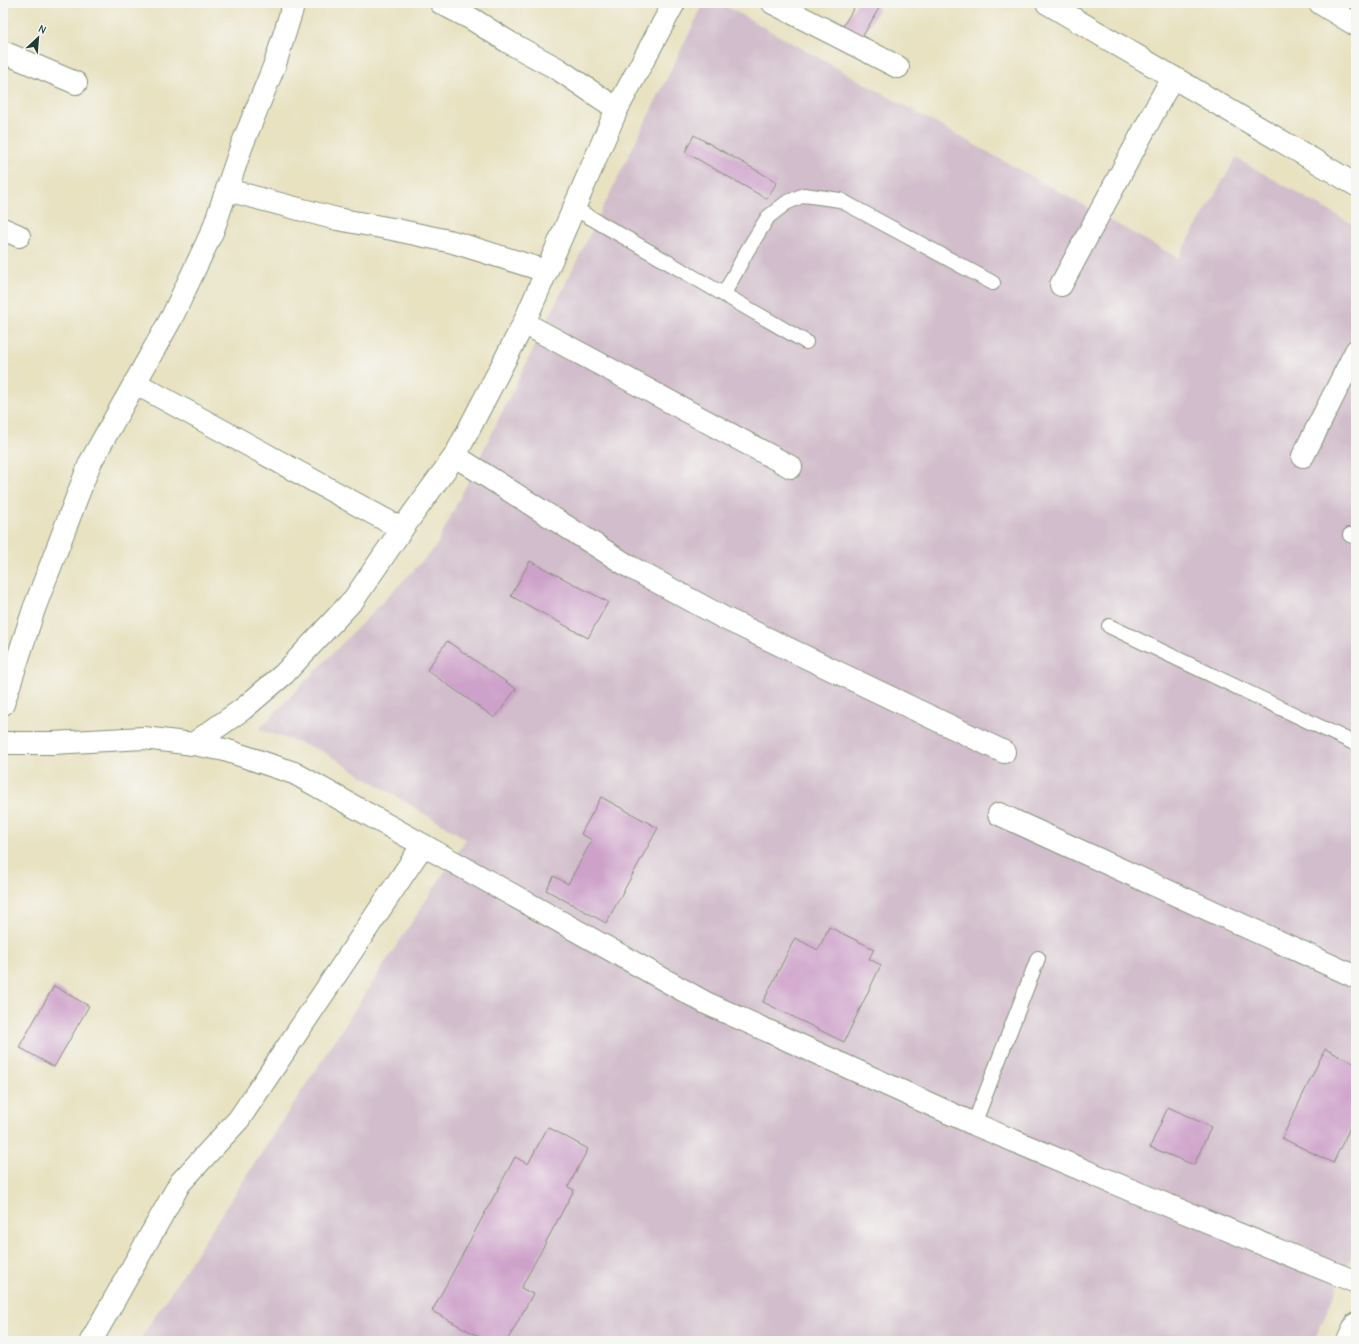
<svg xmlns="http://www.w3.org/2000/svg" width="1359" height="1344" font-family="'Comic Neue',sans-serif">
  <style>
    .industrial { fill: #d1bdcb }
    .building { fill: #cea1ca }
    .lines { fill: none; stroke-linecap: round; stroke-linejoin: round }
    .service-casing { stroke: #84907a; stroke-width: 16 }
    .minor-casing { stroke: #84907a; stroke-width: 24 }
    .tertiary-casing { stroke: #84907a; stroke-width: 24 }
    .trunk-casing { stroke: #84907a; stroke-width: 24 }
    .service { stroke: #fff; stroke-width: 14 }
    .minor { stroke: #fff; stroke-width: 22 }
    .tertiary { stroke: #fff; stroke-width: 22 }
    .trunk { stroke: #fff; stroke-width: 22 }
  </style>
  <rect width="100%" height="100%" fill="#f6f6f2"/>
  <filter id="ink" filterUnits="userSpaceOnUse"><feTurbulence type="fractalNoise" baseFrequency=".025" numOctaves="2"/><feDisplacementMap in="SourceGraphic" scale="8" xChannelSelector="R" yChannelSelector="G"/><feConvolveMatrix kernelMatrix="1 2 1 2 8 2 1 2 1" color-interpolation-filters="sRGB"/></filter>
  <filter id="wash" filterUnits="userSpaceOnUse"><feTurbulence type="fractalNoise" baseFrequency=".012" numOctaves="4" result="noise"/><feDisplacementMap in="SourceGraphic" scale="16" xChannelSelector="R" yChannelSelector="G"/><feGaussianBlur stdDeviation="0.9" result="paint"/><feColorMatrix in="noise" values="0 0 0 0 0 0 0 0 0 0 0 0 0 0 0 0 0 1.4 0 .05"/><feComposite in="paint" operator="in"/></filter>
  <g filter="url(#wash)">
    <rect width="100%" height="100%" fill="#e8e2c1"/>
    <!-- industrial -->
    <polygon class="industrial" points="704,3 720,3 1178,258 1236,158 1356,226 1356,1244 1314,1341 139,1341 466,839 322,751 259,729 435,548"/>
    <g id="blocks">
      <!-- building -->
      <g class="building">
        <polygon points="857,3 870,3 879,8 860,41 841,29"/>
        <polygon points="694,135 777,182 767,199 685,152"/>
        <polygon points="530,561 608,602 588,638 511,596"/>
        <polygon points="447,641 516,689 495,718 427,670"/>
        <polygon points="601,797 658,828 606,923 546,890 554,876 568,884 592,840 581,834"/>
        <polygon points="829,927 874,949 869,959 881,965 844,1042 763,1002 795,938 818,950"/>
        <polygon points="54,986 89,1006 54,1067 19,1047"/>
        <polygon points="1325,1049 1356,1064 1356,1115 1333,1163 1282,1138"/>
        <polygon points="1168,1107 1211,1127 1194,1165 1150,1147"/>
        <polygon points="548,1127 588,1149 568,1187 574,1190 521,1288 533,1294 507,1341 487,1341 432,1311 515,1157 528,1164"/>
      </g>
    </g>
  </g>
  <g filter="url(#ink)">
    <use href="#blocks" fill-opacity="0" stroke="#84907a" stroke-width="1"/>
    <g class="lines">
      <defs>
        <g id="service">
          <polyline points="574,208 806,342"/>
          <polyline points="724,294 747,251 768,217 786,203 804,195 840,200 993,283"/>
          <polyline points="1350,535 1356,537"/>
          <polyline points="1109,626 1356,744"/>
          <polyline points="974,1124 1038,958"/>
        </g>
        <g id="minor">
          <polyline points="441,3 472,19 510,43 558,69 617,109"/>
          <polyline points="773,3 898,67"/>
          <polyline points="1320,3 1356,25"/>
          <polyline points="3,52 76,83"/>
          <polyline points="227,190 337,219 392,229 453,242 546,271"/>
          <polyline points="3,229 19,236"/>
          <polyline points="1061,285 1172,78"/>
          <polyline points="524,323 791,467"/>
          <polyline points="135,383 402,529"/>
          <polyline points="455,456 630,567 724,618 1004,752"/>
          <polyline points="1303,456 1356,351"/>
          <polyline points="3,704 34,609 90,463 172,317 213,230 242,145 275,64 294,3"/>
          <polyline points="3,743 53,743 144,738 193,744 225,750 294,773 706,1003 974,1124 1140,1194 1356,1282"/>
          <polyline points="193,744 243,709 284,674 354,599 402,529 455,456 524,323 617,109 674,3"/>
          <polyline points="999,814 1356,977"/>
          <polyline points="91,1341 180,1183 239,1119 423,845"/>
        </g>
        <polyline id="tertiary" points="1047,3 1356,185"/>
        <polyline id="trunk" points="1348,1341 1356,1324"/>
      </defs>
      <!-- service casing -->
      <use href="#service" class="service-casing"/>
      <!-- minor casing -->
      <use href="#minor" class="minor-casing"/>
      <!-- tertiary casing -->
      <use href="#tertiary" class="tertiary-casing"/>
      <!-- trunk casing -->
      <use href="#trunk" class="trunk-casing"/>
      <!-- service -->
      <use href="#service" class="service"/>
      <!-- minor -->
      <use href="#minor" class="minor"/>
      <!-- tertiary -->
      <use href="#tertiary" class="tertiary"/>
      <!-- trunk -->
      <use href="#trunk" class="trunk"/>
    </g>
  </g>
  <!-- margin -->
  <rect width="1359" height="1344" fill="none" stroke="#f6f6f2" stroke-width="16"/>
  <!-- north arrow -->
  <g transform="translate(38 38) rotate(26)" stroke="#f6f6f2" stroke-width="3" paint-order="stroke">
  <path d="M0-3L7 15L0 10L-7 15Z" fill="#1f3d34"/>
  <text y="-6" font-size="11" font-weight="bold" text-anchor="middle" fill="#1f3d34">N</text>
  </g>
</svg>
